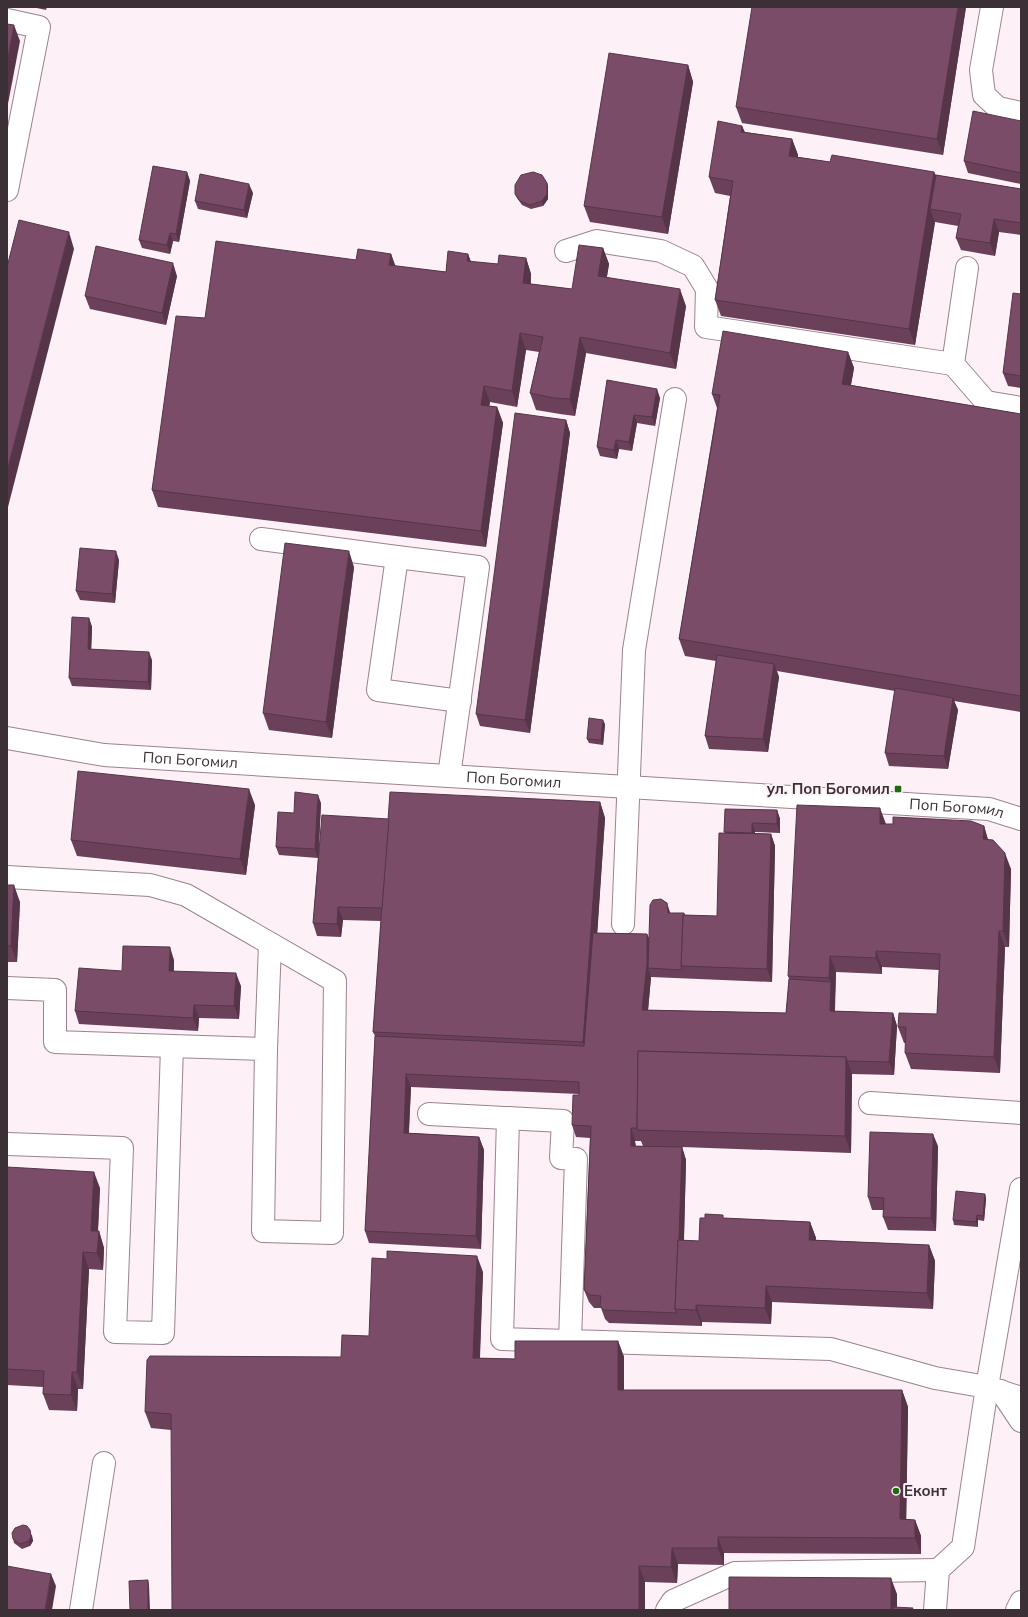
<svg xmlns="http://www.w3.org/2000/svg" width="1028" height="1617" font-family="Mulish,sans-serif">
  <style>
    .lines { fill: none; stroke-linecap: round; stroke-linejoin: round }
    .minor-casing { stroke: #9c8290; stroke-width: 24 }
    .major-casing { stroke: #9c8290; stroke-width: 24 }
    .minor { stroke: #fff; stroke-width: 22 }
    .major { stroke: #fff; stroke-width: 22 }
    .wall { fill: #6a4159; fill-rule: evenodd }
    .shaded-wall { fill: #563548 }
    .building { fill: #7b4c67; stroke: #563548 }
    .poi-dot { fill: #1c6b0d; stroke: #fdf1f7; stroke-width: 1.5 }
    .labels { text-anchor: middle; stroke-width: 4; stroke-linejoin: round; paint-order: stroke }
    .street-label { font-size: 15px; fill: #3b3036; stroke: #fdf1f7 }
    .poi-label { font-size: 15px; font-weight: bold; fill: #3b3036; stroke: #fdf1f7; text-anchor: end }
  </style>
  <rect width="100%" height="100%" fill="#fdf1f7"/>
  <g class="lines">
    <defs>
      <g id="minor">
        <polyline points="992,7 981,70 984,95 998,108 1021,113"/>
        <polyline points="7,20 39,27 7,190"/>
        <polyline points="566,251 597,241 661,251 693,266 707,289 706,327 953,364"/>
        <polyline points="967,268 953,364 986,402 1021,408"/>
        <polyline points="261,539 397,557 378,690 460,701"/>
        <polyline points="397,557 478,567 449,776"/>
        <path id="s1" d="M7,738L104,755L989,809L1021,819"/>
        <polyline points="7,877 150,885 186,895 335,981 332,1233 263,1231 266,1049 172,1046 163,1333 115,1332 122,1148 7,1144"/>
        <polyline points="623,924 634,650 675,399"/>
        <polyline points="7,988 55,990 55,1042 172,1046"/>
        <polyline points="266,1049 270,944"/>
        <polyline points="870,1103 1021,1113"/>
        <polyline points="429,1114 563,1121 561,1158 576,1159 570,1341 831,1349 935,1378 987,1387 963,1547 938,1570 935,1610"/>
        <polyline points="508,1118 502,1339 570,1341"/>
        <polyline points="1021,1189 987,1387 1021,1398"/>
        <polyline points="1001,1391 1021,1421"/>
        <polyline points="81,1610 104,1463"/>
        <polyline points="667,1610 673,1601 735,1573 938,1570"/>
      </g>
      <polyline id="major" points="1017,1610 1021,1602"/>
    </defs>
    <!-- minor casing -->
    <use href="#minor" class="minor-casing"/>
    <!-- major casing -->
    <use href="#major" class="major-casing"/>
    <!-- minor -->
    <use href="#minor" class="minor"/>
    <!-- major -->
    <use href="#major" class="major"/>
  </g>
  <!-- wall -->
  <g class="wall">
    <polygon points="32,7 47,7 46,10"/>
    <polygon points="966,7 943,155 742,123 736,107"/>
    <polygon points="688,65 693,82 668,234 590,222 584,206"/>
    <polygon points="1021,121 1021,184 968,173 964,161"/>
    <polygon points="742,126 745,132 792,139 798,155 798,157 830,162 934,172 936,175 1021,189 1021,235 999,232 995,256 961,250 956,238 958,226 935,222 915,345 721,316 715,300 730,196 715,193 709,177"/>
    <polygon points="187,172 190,181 179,242 173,241 170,254 142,248 139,240"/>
    <polygon points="547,183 548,187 548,199 543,206 531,209 522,205 517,198 515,194"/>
    <polygon points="253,193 247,218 198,209 195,201"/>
    <polygon points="603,248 609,264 607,277 686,306 676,369 586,353 575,416 560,414 536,410 530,393 539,352 526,350 517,407 490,402 489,406 497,407 503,423 486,547 158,507 152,490 205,318 356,260 391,254 395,266 446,272 468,254 471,262 498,264 526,258 531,274 531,284 572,289"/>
    <polygon points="177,276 166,325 90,309 85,296"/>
    <polygon points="1021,294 1021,388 1008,386 1003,373"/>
    <polygon points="848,352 854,368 851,385 1021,414 1021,712 954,701 958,710 948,769 889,766 885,753 895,691 777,671 779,677 768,752 709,749 705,736 716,661 685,656 679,639 717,408 712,394"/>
    <polygon points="607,380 660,398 655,426 637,423 632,451 619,449 617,459 600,456 597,447"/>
    <polygon points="566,420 570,433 530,733 480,726 476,714"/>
    <polygon points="119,560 115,603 80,600 76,591"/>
    <polygon points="354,567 332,738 269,730 263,713"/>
    <polygon points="89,618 92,627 91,649 152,660 151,690 72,686 69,678"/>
    <polygon points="605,724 603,745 589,743 587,739"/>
    <path d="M600,802L605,818L597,933L647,934L649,938L670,913H684L685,915L717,916L725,833L724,832L777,810L780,819V833L755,832V833L771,834L775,846L772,982L651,977L648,1010L786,1013L789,979L788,976L886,824L984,826L988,840L1011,869L1009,947H1005L1000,1073L911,1069L905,1053L906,1043H904L898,1027L937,1014L939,970L882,967V974L836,972L835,1011L893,1013L897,1026L894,1075L852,1074L851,1153L682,1147L686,1160L684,1240L699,1241L724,1218L810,1222L816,1238L815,1240L929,1245L935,1261L933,1309L772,1302L771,1324L702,1322V1326L609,1323L605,1319L601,1308H594L589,1302L584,1290L590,1138L576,1137L572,1125L579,1094L411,1087L409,1133L479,1137L484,1150L481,1249L369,1243L365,1231L375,1036L373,1032L381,921L343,920L341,937L317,936L313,923L318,858L279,855L276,847L294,813L321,803L319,850L389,819ZM635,1141H641L643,1146H636Z"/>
    <polygon points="255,805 246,875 77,856 71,840"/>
    <polygon points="7,885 20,902 17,962 7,962"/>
    <polygon points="174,960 174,971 241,986 239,1019 199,1018 198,1031 79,1024 75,1011 122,971"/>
    <polygon points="938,1146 936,1231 888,1230 883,1217 883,1210 872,1210 868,1197"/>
    <polygon points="7,1167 100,1188 98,1231 99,1231 104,1248 103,1270 89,1269 83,1389 78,1389 77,1411 49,1410 43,1394 43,1387 7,1385"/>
    <polygon points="985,1194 986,1199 984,1221 978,1220 978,1227 954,1225 953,1220"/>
    <polygon points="387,1259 483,1272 480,1358 515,1359 618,1341 624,1357 624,1390 902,1390 908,1407 906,1519 915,1520 921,1536 921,1554 724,1553 724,1565 678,1564 677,1583 645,1582 171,1430 151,1428 145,1412 341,1357 369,1336"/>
    <polygon points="32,1535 33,1541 30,1546 22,1549 14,1543 13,1539"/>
  </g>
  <!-- shaded-wall -->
  <g class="shaded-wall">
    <polygon points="958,7 966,7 943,155 937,139"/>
    <polygon points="14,25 20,41 7,109 7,62"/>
    <polygon points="688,65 693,82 668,234 662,217"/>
    <polygon points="742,126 748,142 741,132"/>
    <polygon points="792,139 798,155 795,172 789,156"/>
    <polygon points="187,172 190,181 179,242 176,234"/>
    <polygon points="934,172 940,188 930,209 935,222 915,345 909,329"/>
    <polygon points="547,183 548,187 548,199 543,206 542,201"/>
    <polygon points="249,184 253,193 247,218 244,210"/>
    <polygon points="994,219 999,232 995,256 990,243"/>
    <polygon points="69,232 74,249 7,511 7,471"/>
    <polygon points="170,233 173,241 170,254 167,245"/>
    <polygon points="603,248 609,264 604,292 598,276"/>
    <polygon points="391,254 397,270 389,265"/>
    <polygon points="468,254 474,270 467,261"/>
    <polygon points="526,258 531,274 529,299 523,283"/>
    <polygon points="173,263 177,276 166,325 162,313"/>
    <polygon points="680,289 686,306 676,369 670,353"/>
    <polygon points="520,333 526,350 517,407 512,391"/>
    <polygon points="580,337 586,353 575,416 570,399"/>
    <polygon points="848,352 854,368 848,400 842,384"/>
    <polygon points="484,386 490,402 487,421 481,405"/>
    <polygon points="657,389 660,398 655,426 652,417"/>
    <polygon points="497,407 503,423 486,547 481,531"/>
    <polygon points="634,415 637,423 632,451 629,442"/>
    <polygon points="566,420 570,433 530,733 525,720"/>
    <polygon points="616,440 619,449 617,459 614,450"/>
    <polygon points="116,551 119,560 115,603 112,594"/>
    <polygon points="349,551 354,567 332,738 326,722"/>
    <polygon points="89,618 92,627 91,657 88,649"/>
    <polygon points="149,652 152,660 151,690 148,682"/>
    <polygon points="774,664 779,677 768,752 763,739"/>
    <polygon points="953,698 958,710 948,769 944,756"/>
    <polygon points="603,720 605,724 603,745 601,740"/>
    <polygon points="249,789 255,805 246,875 240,859"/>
    <polygon points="318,795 321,803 318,858 315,849"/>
    <polygon points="600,802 605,818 589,1058 583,1042"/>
    <polygon points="880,808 886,824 880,824"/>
    <polygon points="777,810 780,819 780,833 777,824"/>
    <polygon points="752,823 755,832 755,842 752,833"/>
    <polygon points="984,826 989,843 983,839"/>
    <polygon points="771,834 775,846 772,982 767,969"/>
    <polygon points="1005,853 1011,869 1009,947 1003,931"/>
    <polygon points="14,885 20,902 17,962 11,946"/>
    <polygon points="667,903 670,912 671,922 668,913"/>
    <polygon points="338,907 343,920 341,937 337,924"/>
    <polygon points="999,931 1005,947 1000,1073 994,1057"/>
    <polygon points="647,934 652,947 648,968 651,977 647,1022 642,1010"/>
    <polygon points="170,947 174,960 173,983 169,971"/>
    <polygon points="876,951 882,967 882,974 876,958"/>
    <polygon points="830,956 836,972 834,1024 830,1011 831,982 829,978"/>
    <polygon points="236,973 241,986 239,1019 234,1006"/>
    <polygon points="194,1005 199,1018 198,1031 193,1018"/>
    <polygon points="893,1013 897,1026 894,1075 889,1062"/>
    <polygon points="846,1057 852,1074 851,1153 845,1136"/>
    <polygon points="406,1074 411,1087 408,1145 404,1133"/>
    <polygon points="631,1128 635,1141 636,1158 631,1146"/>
    <polygon points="933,1134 938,1146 936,1231 931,1218"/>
    <polygon points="479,1137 484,1150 481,1249 476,1236"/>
    <polygon points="682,1147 686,1160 682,1309 677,1309"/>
    <polygon points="94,1172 100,1188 97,1247 91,1231"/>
    <polygon points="985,1194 986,1199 984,1221 983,1216"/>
    <polygon points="977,1215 978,1220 978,1227 976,1222"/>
    <polygon points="810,1222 816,1238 815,1256 809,1240"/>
    <polygon points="99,1231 104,1248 103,1270 97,1253"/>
    <polygon points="929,1245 935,1261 933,1309 927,1293"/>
    <polygon points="83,1252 89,1269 83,1389 77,1372"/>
    <polygon points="477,1256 483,1272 479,1374 473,1358"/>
    <polygon points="766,1286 772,1302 771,1324 765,1308"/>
    <polygon points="696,1305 702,1322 702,1326 696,1310"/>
    <polygon points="618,1341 624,1357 624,1406 618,1390"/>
    <polygon points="72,1372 78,1389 77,1411 71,1395"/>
    <polygon points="902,1390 908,1407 906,1536 900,1519"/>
    <polygon points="915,1520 921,1536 921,1554 915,1538"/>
    <polygon points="30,1530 33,1541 30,1546 29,1541"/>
    <polygon points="718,1537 724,1553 724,1565 718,1548"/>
    <polygon points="672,1548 678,1564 677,1583 671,1567"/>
    <polygon points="639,1566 645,1582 645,1610 639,1610"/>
    <polygon points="51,1574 56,1586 52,1610 45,1610"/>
    <polygon points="891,1578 897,1594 897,1610 891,1610"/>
    <polygon points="148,1580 149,1585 150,1610 148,1610"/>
  </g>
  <!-- building -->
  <g class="building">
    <polygon points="752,7 958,7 937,139 736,107"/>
    <polygon points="7,24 14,25 7,62"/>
    <polygon points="609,53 688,65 662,217 584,206"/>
    <polygon points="973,111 1021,121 1021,173 964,161"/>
    <polygon points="718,121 742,126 741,132 792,139 789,156 830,162 832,155 934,172 909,329 715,300 733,181 709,177"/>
    <polygon points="153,166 187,172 176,234 170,233 167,245 139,240"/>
    <polygon points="533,172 542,175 547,183 547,194 542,201 530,205 520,201 515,194 515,185 521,175"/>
    <polygon points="200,174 249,184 244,210 195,201"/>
    <polygon points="936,175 1021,189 1021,223 994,219 990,243 956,238 961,214 930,209"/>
    <polygon points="19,220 69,232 7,471 7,267"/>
    <polygon points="216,241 356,260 358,249 391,254 389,265 446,272 448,251 468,254 467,261 498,264 499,255 526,258 523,283 572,289 579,245 603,248 598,276 680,289 670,353 580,337 570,399 554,398 530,393 543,337 520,333 512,391 484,386 481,405 497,407 481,531 152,490 176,316 205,318"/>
    <polygon points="96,246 173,263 162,313 85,296"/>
    <polygon points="1013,293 1021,294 1021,376 1003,373"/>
    <polygon points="723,331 848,352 842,384 1021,414 1021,696 679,639 720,395 712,394"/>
    <polygon points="607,380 657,389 652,417 634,415 629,442 616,440 614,450 597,447"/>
    <polygon points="515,413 566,420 525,720 476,714"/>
    <polygon points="285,543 349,551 326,722 263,713"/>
    <polygon points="80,548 116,551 112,594 76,591"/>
    <polygon points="72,617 89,618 88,649 149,652 148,682 69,678"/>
    <polygon points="717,655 774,664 763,739 705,736"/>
    <polygon points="895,688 953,698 944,756 885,753"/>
    <polygon points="589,718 603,720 601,740 587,739"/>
    <polygon points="78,771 249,789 240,859 71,840"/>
    <polygon points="295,792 318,795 315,849 276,847 278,812 294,813"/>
    <polygon points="390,792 600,802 583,1042 373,1032"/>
    <polygon points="797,805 880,808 880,824 893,824 893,817 971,821 984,826 983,839 993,840 1005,853 1003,931 999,931 994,1057 905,1053 906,1027 898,1027 899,1013 937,1014 940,954 876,951 876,958 830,956 829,978 788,976"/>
    <polygon points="725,809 777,810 777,824 752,823 752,833 724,832"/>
    <polygon points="322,815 389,819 382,908 338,907 337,924 313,923"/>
    <polygon points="719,833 771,834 767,969 681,966 683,915 717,916"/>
    <polygon points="7,885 14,885 11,946 7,946"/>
    <polygon points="661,899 667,903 668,913 684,913 684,915 683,915 681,966 682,970 648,968 650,905 653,900"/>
    <polygon points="593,933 647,934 647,964 642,1010 786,1013 789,979 831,982 830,1011 893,1013 889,1062 847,1061 846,1057 638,1051 637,1128 631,1128 631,1146 682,1147 679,1240 678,1240 675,1309 677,1313 604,1310 600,1306 601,1296 590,1295 584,1290 591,1126 572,1125 573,1095 579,1095 579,1082 406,1074 404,1133 479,1137 476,1236 365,1231 375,1036 584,1046"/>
    <polygon points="123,946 170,947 169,971 236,973 234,1006 194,1005 193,1018 75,1011 79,968 122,971"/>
    <polygon points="638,1051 846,1057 845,1136 637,1130"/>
    <polygon points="870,1132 933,1134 931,1218 883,1217 884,1198 868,1197"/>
    <polygon points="7,1167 94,1172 91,1231 99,1231 97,1253 83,1252 77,1372 72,1372 71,1395 43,1394 44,1371 7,1369"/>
    <polygon points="956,1191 985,1194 983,1216 977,1215 976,1222 953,1220"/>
    <polygon points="705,1214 723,1215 723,1218 810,1222 809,1240 929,1245 927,1293 766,1286 765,1308 696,1305 696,1310 675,1309 678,1240 699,1241 700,1218 705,1218"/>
    <polygon points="387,1251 477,1256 473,1358 515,1359 515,1341 618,1341 618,1390 902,1390 900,1519 915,1520 915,1538 718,1537 718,1548 672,1548 671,1567 639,1566 639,1610 172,1610 171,1414 145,1412 147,1360 150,1356 341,1357 342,1335 369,1336 372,1258 387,1259"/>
    <polygon points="23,1525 27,1526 30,1530 31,1536 29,1541 20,1544 13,1539 12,1533 15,1528"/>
    <polygon points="7,1566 51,1574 45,1610 7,1610"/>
    <polygon points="729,1577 891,1578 891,1610 729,1610"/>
    <polygon points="148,1580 148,1610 130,1610 129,1581"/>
    <polygon points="893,1607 913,1608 912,1610 893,1610"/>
  </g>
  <!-- markers -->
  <g class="poi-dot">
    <rect x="894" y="785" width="8" height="8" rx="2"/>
    <circle cx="896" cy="1491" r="4"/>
  </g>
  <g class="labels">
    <!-- street labels -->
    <g class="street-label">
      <text dy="5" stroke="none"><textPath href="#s1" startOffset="185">Поп Богомил</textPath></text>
      <text dy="5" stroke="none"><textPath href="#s1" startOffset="509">Поп Богомил</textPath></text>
      <text dy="5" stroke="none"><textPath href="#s1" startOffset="953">Поп Богомил</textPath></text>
    </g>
    <!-- poi labels -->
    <g class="poi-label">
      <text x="890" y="794">ул. Поп Богомил</text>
      <text x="904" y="1496" text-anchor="start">Еконт</text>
    </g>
  </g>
  <!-- border -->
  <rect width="1028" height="1617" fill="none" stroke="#3b3036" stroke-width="16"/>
</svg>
